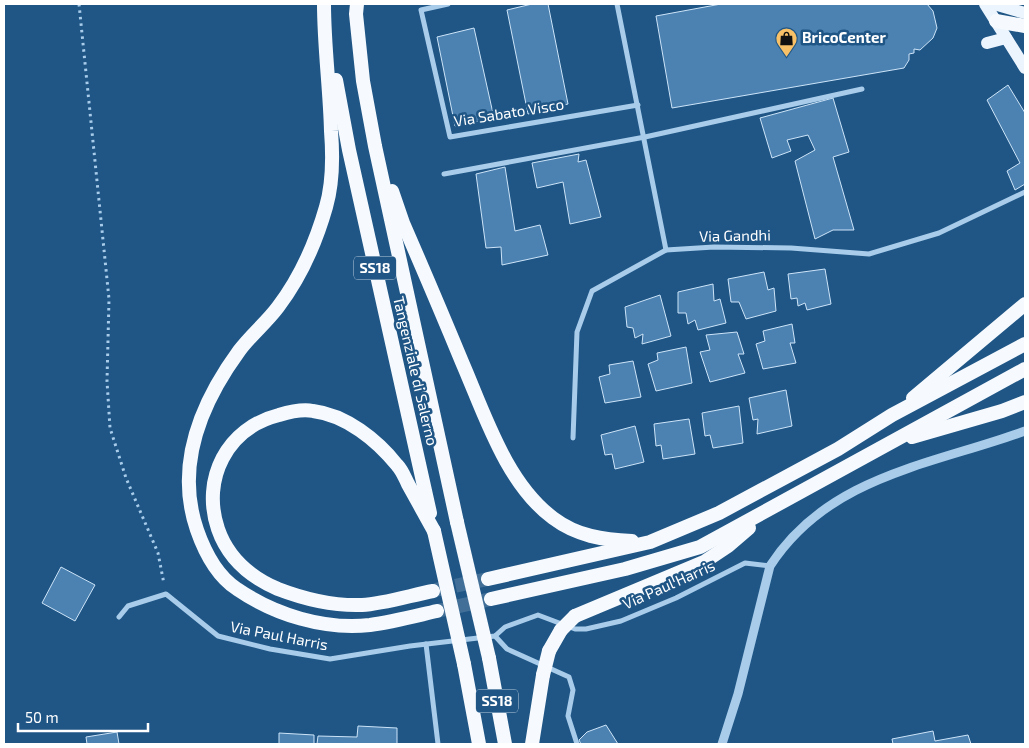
<svg xmlns="http://www.w3.org/2000/svg" width="1029" height="748" font-family="'Exo 2',sans-serif">
  <style>
    .building { fill: #4c82b1; stroke: #cde4f8 }
    .lines { fill: none; stroke-linecap: round; stroke-linejoin: round }
    .trunk-tunnel { stroke: #416f98; stroke-width: 14; stroke-dasharray: 14 7; stroke-linecap: butt }
    .path { stroke: #a8ccea; stroke-width: 3; stroke-dasharray: 2.5 4; stroke-linecap: butt }
    .minor { stroke: #a8ccea; stroke-width: 5 }
    .tertiary { stroke: #a8ccea; stroke-width: 9 }
    .primary { stroke: #ecf5fe; stroke-width: 12 }
    .trunk { stroke: #f6fafe; stroke-width: 14 }
    .trunk-bridge { stroke: #f6fafe; stroke-width: 14 }
    .labels { text-anchor: middle; stroke-width: 5; stroke-linejoin: round; paint-order: stroke }
    .shield { fill: #1f5686; stroke: #bcccdb; stroke-width: 1 }
    .shield-label { font-size: 14px; font-weight: bold; fill: #fff }
    .poi-label { font-size: 15px; font-weight: bold; fill: #fff; stroke: #1f5686; text-anchor: start }
    .street-label { font-size: 15px; fill: #fff; stroke: #1f5686 }
  </style>
  <rect width="100%" height="100%" fill="#1f5686"/>
  <!-- building -->
  <g class="building">
    <polygon points="532,4 548,4 568,104 528,114 507,10"/>
    <polygon points="721,4 927,4 933,11 937,28 933,38 920,50 914,49 914,53 909,54 909,60 904,68 672,108 656,16"/>
    <polygon points="474,28 494,118 455,126 437,37"/>
    <polygon points="1008,85 1025,113 1025,184 1015,190 1007,171 1020,163 987,100"/>
    <polygon points="833,98 849,152 833,157 854,230 833,230 815,239 795,161 815,150 808,135 787,140 791,151 772,158 760,118"/>
    <polygon points="579,154 578,162 586,160 601,217 570,224 563,182 537,188 532,163"/>
    <polygon points="505,167 515,231 540,225 548,255 502,265 501,247 486,248 476,174"/>
    <polygon points="825,269 831,304 807,310 805,303 798,306 797,298 791,299 788,274"/>
    <polygon points="764,272 768,290 774,288 776,311 746,319 739,302 731,302 728,279"/>
    <polygon points="713,284 714,301 720,299 726,323 698,330 695,320 688,324 686,313 678,313 678,292"/>
    <polygon points="660,295 671,336 642,344 643,334 635,338 633,328 627,327 625,307"/>
    <polygon points="792,324 795,343 790,343 796,363 763,369 756,344 765,341 763,331"/>
    <polygon points="737,332 744,354 738,354 745,373 710,382 700,352 710,350 706,335"/>
    <polygon points="686,347 692,383 656,391 648,364 658,360 657,353"/>
    <polygon points="633,361 641,397 605,403 599,377 610,374 609,365"/>
    <polygon points="786,390 792,426 757,434 758,419 753,420 749,398"/>
    <polygon points="739,406 743,443 713,448 710,435 705,436 702,413"/>
    <polygon points="689,419 695,454 663,459 661,445 656,446 654,424"/>
    <polygon points="635,426 644,462 615,469 612,454 605,455 601,435"/>
    <polygon points="61,567 95,585 75,621 42,603"/>
    <polygon points="606,725 618,744 581,744 579,740 587,732"/>
    <polygon points="358,726 397,728 397,744 317,744 318,736 357,737"/>
    <polygon points="933,731 935,741 968,735 971,744 893,744 892,739"/>
    <polygon points="117,732 119,744 87,744 86,737"/>
    <polygon points="279,733 314,735 314,744 279,744"/>
  </g>
  <g class="lines">
    <!-- trunk-tunnel -->
    <g class="trunk-tunnel">
      <polyline points="435,590 488,579"/>
      <polyline points="437,611 491,599"/>
    </g>
    <!-- path -->
    <polyline class="path" points="79,4 109,299 107,381 110,428 126,478 158,553 164,584"/>
    <!-- minor -->
    <g class="minor">
      <polyline points="448,4 421,10 450,137 638,105"/>
      <polyline points="617,4 666,250"/>
      <polyline points="444,174 645,137 862,89"/>
      <polyline points="573,438 577,332 592,291 666,250 714,247 791,248 869,254 939,233 1025,192"/>
      <polyline points="119,617 128,606 166,594 218,636 270,649 330,659 410,646 495,636 505,627 538,615 575,629 586,629 621,621 676,598 745,563 770,566"/>
      <polyline points="495,636 507,649 569,677 573,690 568,716 577,744"/>
      <polyline points="426,644 438,744"/>
    </g>
    <!-- tertiary -->
    <path class="tertiary" d="M722,744L738,694L770,566C829,475 932,465 1025,431"/>
    <!-- primary -->
    <g class="primary">
      <polyline points="985,4 1025,68"/>
      <polyline points="994,4 1025,13"/>
      <polyline points="987,43 1006,38"/>
    </g>
    <!-- trunk -->
    <g class="trunk">
      <path d="M324,4C324,46 330,89 331,131C333,156 333,183 326,207C316,242 300,278 278,307C266,323 250,336 239,351C201,403 175,466 197,530C205,553 217,576 237,589C275,615 324,630 370,625C392,622 415,616 437,611"/>
      <polyline points="357,4 356,14 363,81 375,146 457,522"/>
      <polyline points="996,21 1025,26"/>
      <polyline points="336,80 349,150 430,513"/>
      <path d="M392,191L403,223C423,269 443,316 462,362C485,415 506,483 553,518C577,536 603,540 632,541"/>
      <polyline points="913,398 1025,304"/>
      <polyline points="912,437 1002,411 1025,402"/>
      <polyline points="488,579 650,542 719,513 838,449 892,415 1025,344"/>
      <path d="M433,591C412,595 383,604 362,605C334,606 304,599 278,589C250,577 228,558 218,529C201,479 227,428 279,415C289,412 303,409 313,411C346,415 377,440 397,465C402,470 405,478 408,484C417,500 425,515 434,531"/>
      <polyline points="491,599 625,569 700,547 1025,369"/>
      <polyline points="575,616 704,562 728,546 749,528"/>
      <polyline points="549,651 561,630"/>
      <polyline points="489,658 505,744"/>
      <polyline points="464,664 479,744"/>
      <polyline points="532,744 543,675"/>
    </g>
    <!-- trunk-bridge -->
    <g class="trunk-bridge">
      <polyline points="457,522 489,658"/>
      <polyline points="434,531 464,664"/>
      <polyline points="561,630 575,616"/>
      <polyline points="543,675 549,651"/>
    </g>
  </g>
  <!-- icons -->
  <defs>
    <symbol id="shop-pin" viewBox="-11 -11 22 30"><path d="M0 17L-7.5 6A9.5 9.5 0 1 1 7.5 6Z" fill="#f8c168" stroke="#1f5686"/><path d="M-5-2.5h2.3a2.7 3.5 0 0 1 5.4 0H5L5.5 6h-11ZM-1.5-2.5h3a1.5 2.3 0 0 0-3 0Z" fill="#111"/></symbol>
  </defs>
  <g fill-rule="evenodd">
    <use href="#shop-pin" x="774" y="26" width="25" height="34"/>
  </g>
  <g class="labels">
    <!-- shield labels -->
    <g class="shield">
      <rect x="354" y="256.5" width="42" height="23" rx="4"/>
      <rect x="476" y="689.5" width="42" height="23" rx="4"/>
    </g>
    <g class="shield-label">
      <text x="375" y="273">SS18</text>
      <text x="497" y="706">SS18</text>
    </g>
    <!-- poi labels -->
    <g class="poi-label">
      <text x="802" y="43">BricoCenter</text>
    </g>
    <!-- street labels -->
    <g class="street-label">
      <text transform="translate(509 113) rotate(-9)" y="5">Via Sabato Visco</text>
      <text transform="translate(735 236) rotate(-1)" y="5">Via Gandhi</text>
      <text transform="translate(415 371) rotate(77)" y="5">Tangenziale di Salerno</text>
      <text transform="translate(669 585) rotate(-24)" y="5">Via Paul Harris</text>
      <text transform="translate(279 636) rotate(11)" y="5">Via Paul Harris</text>
    </g>
  </g>
  <!-- border -->
  <rect width="1029" height="748" fill="none" stroke="#ffffff" stroke-width="10"/>
  <!-- scale -->
  <path d="M18 723v8h130v-8" fill="none" stroke="#ffffff" stroke-width="2.5"/>
  <text x="25" y="723" font-size="15" fill="#ffffff" stroke="#1f5686" stroke-width="4" paint-order="stroke">50 m</text>
</svg>
